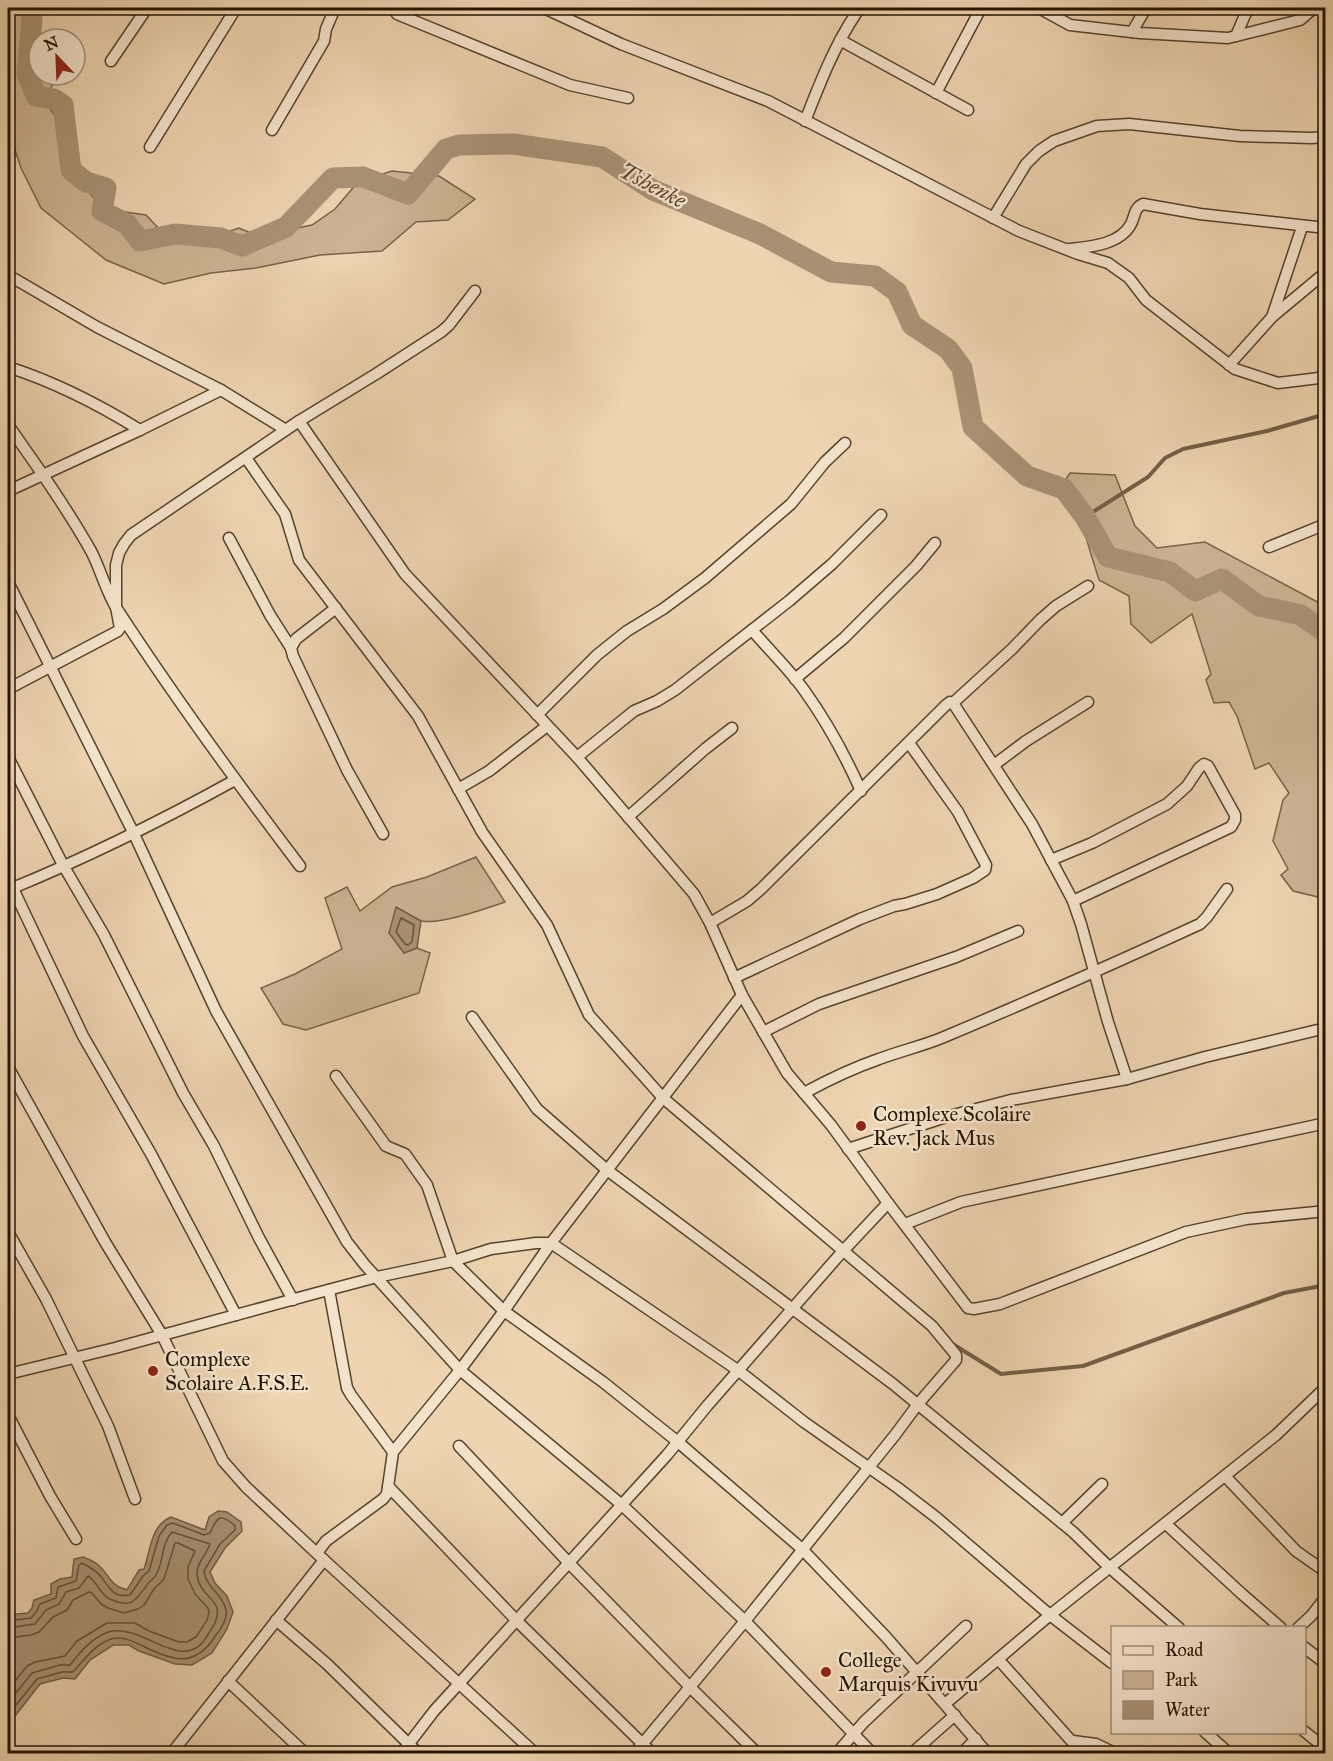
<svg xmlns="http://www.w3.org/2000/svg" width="1333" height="1761" font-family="'IM FELL Great Primer',serif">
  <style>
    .green { fill: #ccb392; stroke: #786349; stroke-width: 1.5 }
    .water { fill: #a99274; stroke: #745f46; stroke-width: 1.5 }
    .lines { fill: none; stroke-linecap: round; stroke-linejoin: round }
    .shore { stroke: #66523a; stroke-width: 1.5 }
    .stream { stroke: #745f46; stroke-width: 4 }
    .river { stroke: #a99274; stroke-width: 21 }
    .minor-casing { stroke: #56432c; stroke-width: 13 }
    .minor { stroke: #f4e3cc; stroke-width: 10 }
    .poi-dot { fill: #8f2418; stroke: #f4e3cc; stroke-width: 2 }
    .labels { text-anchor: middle; stroke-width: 5; stroke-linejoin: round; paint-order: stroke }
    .poi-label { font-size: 21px; fill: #241300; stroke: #f4e3cc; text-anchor: start }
    .water-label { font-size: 22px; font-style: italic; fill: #59462e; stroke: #f4e3cc }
  </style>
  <rect width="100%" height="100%" fill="#eed4b0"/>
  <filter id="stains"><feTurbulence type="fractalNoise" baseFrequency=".00333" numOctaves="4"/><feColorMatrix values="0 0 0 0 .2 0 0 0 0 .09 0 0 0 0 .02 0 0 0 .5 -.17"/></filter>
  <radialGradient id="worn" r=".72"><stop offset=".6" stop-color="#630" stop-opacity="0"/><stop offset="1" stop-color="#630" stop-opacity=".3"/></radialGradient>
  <!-- green -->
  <g class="green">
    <polygon points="8,8 28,8 24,22 39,42 39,75 53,75 55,81 44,100 67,133 64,158 80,182 94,198 118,211 146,215 165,235 212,237 239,228 258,236 312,225 335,209 358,182 392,171 439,176 475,199 448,220 416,222 382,251 320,255 256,268 211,273 164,284 106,260 41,208 21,168 8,129"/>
    <polygon points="1070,473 1115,475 1135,526 1157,548 1205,542 1325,606 1325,902 1318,897 1293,891 1281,875 1288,869 1273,841 1283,800 1289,793 1269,763 1255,769 1237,716 1229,702 1214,703 1206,680 1211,674 1192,614 1151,643 1131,624 1129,596 1099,580 1083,528 1056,494"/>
    <path d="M476,857L505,902C487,908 440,925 422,921C414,919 405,912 397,908L404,953L417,948L430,953L419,993L306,1030L283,1024L261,988L295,974L342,949L325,898L347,887L360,911L392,887L427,877Z"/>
  </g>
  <!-- water -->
  <g class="water">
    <polygon points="396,907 421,921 417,948 404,953 389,933"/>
    <path d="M218,1511L227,1512L241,1522L242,1531L225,1548L210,1572L215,1583L227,1596L233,1612L227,1629L212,1653L192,1665L175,1664L139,1651L129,1645H113L90,1660L75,1679L63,1678L40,1684L8,1725V1615L28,1613L32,1608L34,1600L51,1594V1584L60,1579L72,1577L74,1559L83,1557C88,1559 93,1561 97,1564C111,1575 108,1585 127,1590L139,1570L144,1569C151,1550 150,1526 171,1517L205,1530L209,1517Z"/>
  </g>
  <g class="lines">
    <!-- shore -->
    <g class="shore">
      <polygon points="401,918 414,925 412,942 408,945 405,944 396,932"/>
      <path d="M8,1621L31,1618L37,1611L40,1604L56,1598L58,1587L76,1581L79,1565L82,1563C90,1567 97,1571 102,1578C110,1589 114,1598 130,1595L143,1576L149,1571L159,1536L167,1525L173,1523L204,1535L210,1533C217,1517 220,1512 235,1526V1530L220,1544L204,1571C206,1588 223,1594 226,1610C228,1618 221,1629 216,1635C195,1669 172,1661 141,1645C132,1641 122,1636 111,1639C94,1645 84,1660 73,1672H62L37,1679L8,1715"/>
      <path d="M8,1628L35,1624L46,1610L59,1604L66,1592L79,1588L88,1576C97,1581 100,1595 110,1599C132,1609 135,1601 147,1585C149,1581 154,1579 156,1575C164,1561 161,1544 172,1532L210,1544C207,1554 196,1563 197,1574C199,1601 231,1598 211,1630C208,1634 206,1638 203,1642C179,1671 140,1622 108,1632C92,1638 80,1652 70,1665H60L32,1673L8,1703"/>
      <polyline points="8,1638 31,1635 39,1632 53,1617 67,1610 73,1600 89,1592 92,1593 101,1604 108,1608 124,1613 138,1609 144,1605 154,1589 164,1579 175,1543 178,1543 195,1551 188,1567 188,1579 195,1594 208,1608 209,1613 207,1620 196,1637 187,1642 179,1642 149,1631 135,1623 107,1623 77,1641 65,1656 35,1662 27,1666 8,1690"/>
    </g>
    <!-- stream -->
    <g class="stream">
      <polyline points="1085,517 1148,477 1165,458 1183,449 1267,431 1326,414"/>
      <polyline points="951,1343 1001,1374 1083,1366 1284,1293 1326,1285"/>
    </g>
    <!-- river -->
    <polyline class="river" points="30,8 32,20 27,73 36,96 54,99 63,105 71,170 86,182 106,188 102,211 127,224 140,241 175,234 221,238 242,246 286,227 333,178 363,177 408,194 446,149 459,145 513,144 602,157 653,190 760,234 831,272 875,276 897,292 912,325 948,349 962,368 973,427 1027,476 1064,489 1085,517 1108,557 1170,572 1195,591 1222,579 1259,606 1301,615 1326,633"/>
    <defs>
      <g id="minor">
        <polyline points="393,8 397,14 570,85 628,98"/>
        <polyline points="544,8 621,44 768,101 1019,231 1078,254 1108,263 1129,278 1146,300 1235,369 1278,383 1319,378 1326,372"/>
        <polyline points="1039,8 1070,25 1140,33 1228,38 1300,20 1314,8"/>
        <polyline points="1132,32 1146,8"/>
        <polyline points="1236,36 1248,8"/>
        <polyline points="840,40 968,110"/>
        <polyline points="111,61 147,8"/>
        <polyline points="936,93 981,8"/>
        <path d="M805,121C820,83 834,46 857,12"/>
        <polyline points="272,130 324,41 326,29 335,8"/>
        <polyline points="150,147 236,8"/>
        <polyline points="993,218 1026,164 1039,151 1054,141 1097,126 1129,124 1240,136 1311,138 1326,137"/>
        <path d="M1069,249C1089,247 1120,245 1131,224C1135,216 1134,208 1143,204L1200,214L1326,228"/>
        <polyline points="8,275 97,327 221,390 286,430"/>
        <polyline points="1272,317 1302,227"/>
        <polyline points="1229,365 1272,317 1326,272"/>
        <path d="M8,367C55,382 98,404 140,430"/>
        <polyline points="299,421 405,574 577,757 694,894 710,923 742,995 787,1073 831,1125 888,1203 968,1308 974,1309 1000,1304 1186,1232 1246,1219 1326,1211"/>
        <path d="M8,425C37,466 66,507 91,551C101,570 106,592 117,609C175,698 237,783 300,866"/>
        <polyline points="246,458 285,514 299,560 418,716 482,832 547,925 589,1015 663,1098 932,1326 956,1355 956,1360 918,1404 895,1435 745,1621 634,1754"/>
        <polyline points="8,491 140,430 221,390"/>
        <polyline points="229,538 270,615 291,648"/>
        <polyline points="1269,547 1326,524"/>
        <polyline points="8,582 134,834 216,1011 347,1242 365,1265 460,1370 622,1505 745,1621 873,1754"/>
        <polyline points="336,608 296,639 291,648 293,656 347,770 383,834"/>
        <path d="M752,630C769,650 789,669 804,690C827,722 845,755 861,791"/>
        <polyline points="795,679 844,638 916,566 935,543"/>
        <polyline points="8,689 118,631 120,628 116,607 116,565 119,553 124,544 131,535 299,421 376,374 441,332 449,325 475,291"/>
        <polyline points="953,703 1032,824 1073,901 1081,924 1108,1022 1127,1079"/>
        <polyline points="537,715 597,655 627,631 663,609 705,578 791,504 825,462 845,443"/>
        <polyline points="8,757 63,865 104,935 183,1093 214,1146 259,1238 293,1300"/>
        <polyline points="577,757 634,711 657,701 675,690 789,601 832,564 881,515"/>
        <polyline points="994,765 1026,741 1088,702"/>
        <polyline points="458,789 489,771 547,726"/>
        <polyline points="628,817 705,749 732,728"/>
        <polyline points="1051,860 1092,843 1167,804 1187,786 1199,768 1204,764 1208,766 1235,815 1235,820 1231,827 1073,901"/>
        <polyline points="8,878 83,1036 151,1154 236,1315"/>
        <path d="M8,890C86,858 161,821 235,780"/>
        <polyline points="710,923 747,901 761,889 946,705 950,702 953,703 1012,649 1040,620 1056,606 1088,586"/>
        <polyline points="734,978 860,919 894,906 905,904 937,894 973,878 985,870 986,865 958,812 909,743"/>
        <polyline points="472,1017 537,1109 607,1170 893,1384 1073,1532 1109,1567 1179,1628"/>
        <polyline points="763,1032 819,1004 956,957 1018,931"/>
        <polyline points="8,1067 105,1242 162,1335 223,1461 246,1487 324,1560"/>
        <polyline points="336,1076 386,1146 405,1154 427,1185 453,1261 504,1311 603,1382 678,1442 802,1549 886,1637 988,1754"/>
        <path d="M804,1093C828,1080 853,1068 879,1059C900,1051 923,1046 944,1037C1030,1001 1115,963 1200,924L1207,917L1227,889"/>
        <polyline points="848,1149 949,1116 1011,1100 1127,1079 1205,1057 1326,1028"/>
        <polyline points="905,1224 961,1202 1326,1123"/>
        <polyline points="8,1232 46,1299 108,1426 135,1499"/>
        <polyline points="329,1290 347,1388 351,1395 393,1452"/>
        <polyline points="8,1374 115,1348 313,1294 377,1277 453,1261 491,1249 536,1243 551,1243 739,1371 804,1422 898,1488 937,1518 1050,1615 1112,1663"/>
        <polyline points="8,1415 50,1496 76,1539"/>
        <polyline points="459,1446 569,1563 690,1687 758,1754"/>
        <polyline points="1225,1476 1296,1551 1326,1572"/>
        <polyline points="388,1486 517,1621 653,1754"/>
        <polyline points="1062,1523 1102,1484"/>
        <polyline points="1166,1524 1242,1594 1281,1628"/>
        <polyline points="317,1553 326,1541 383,1499 387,1494 393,1452 460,1370 504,1311 551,1243 742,995"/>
        <polyline points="276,1620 327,1664 419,1754"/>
        <polyline points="1298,1628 1311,1616 1326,1597"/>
        <polyline points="1304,1647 1326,1664"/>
        <polyline points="998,1659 1083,1754"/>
        <polyline points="228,1681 306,1754"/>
        <polyline points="945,1704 1050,1615 1276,1435 1326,1387"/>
        <polyline points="1304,1731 1326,1749"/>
        <polyline points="1205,1732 1230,1754"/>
        <polyline points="1073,1741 1096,1744 1117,1754"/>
        <polyline points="171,1754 324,1560 536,1754"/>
        <polyline points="401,1754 434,1711 667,1455 707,1406 842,1252 888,1203"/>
        <polyline points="836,1754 864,1722 966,1626"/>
        <polyline points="911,1754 955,1715"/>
        <polyline points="961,1754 976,1739"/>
      </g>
    </defs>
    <!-- minor casing -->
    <use href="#minor" class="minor-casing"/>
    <!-- minor -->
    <use href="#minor" class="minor"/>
  </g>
  <!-- markers -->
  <g class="poi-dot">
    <circle cx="861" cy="1126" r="6"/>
    <circle cx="153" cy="1371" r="6"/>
    <circle cx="826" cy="1672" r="6"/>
  </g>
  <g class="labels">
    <!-- poi labels -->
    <g class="poi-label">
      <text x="873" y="1121">Complexe Scolaire<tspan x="873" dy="24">Rev. Jack Mus</tspan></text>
      <text x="165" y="1366">Complexe<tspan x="165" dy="24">Scolaire A.F.S.E.</tspan></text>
      <text x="838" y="1667">College<tspan x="838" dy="24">Marquis Kivuvu</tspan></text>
    </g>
    <!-- water labels -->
    <g class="water-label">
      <text transform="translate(653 185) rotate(28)" y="8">Tshenke</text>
    </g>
  </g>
  <!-- margin -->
  <rect width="1333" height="1761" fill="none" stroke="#eed4b0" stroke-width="30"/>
  <rect x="9" y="9" width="1315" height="1743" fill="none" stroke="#241300" stroke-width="3"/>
  <rect x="15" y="15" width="1303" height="1731" fill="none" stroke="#241300" stroke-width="1.5"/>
  <!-- legend -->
  <rect x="1111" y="1626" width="195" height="108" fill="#f4e3cc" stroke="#a1907a" stroke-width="1.5"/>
  <rect x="1123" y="1646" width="30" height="9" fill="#f4e3cc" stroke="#a1907a" stroke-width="1.5"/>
  <text x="1165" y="1656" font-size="18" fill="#241300">Road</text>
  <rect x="1123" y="1671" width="30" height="18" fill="#ccb392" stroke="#a1907a" stroke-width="1.5"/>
  <text x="1165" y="1686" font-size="18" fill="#241300">Park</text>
  <rect x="1123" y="1701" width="30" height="18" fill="#a99274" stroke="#a1907a" stroke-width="1.5"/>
  <text x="1165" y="1716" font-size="18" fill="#241300">Water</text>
  <!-- north arrow -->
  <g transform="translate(57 57) rotate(337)"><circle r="28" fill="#f4e3cc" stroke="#a1907a" stroke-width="1.5"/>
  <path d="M0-4.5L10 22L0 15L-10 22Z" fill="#8f2418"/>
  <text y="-9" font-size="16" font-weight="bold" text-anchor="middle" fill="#241300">N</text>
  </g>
  <rect width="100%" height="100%" filter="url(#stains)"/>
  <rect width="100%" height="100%" fill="url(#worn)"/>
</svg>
